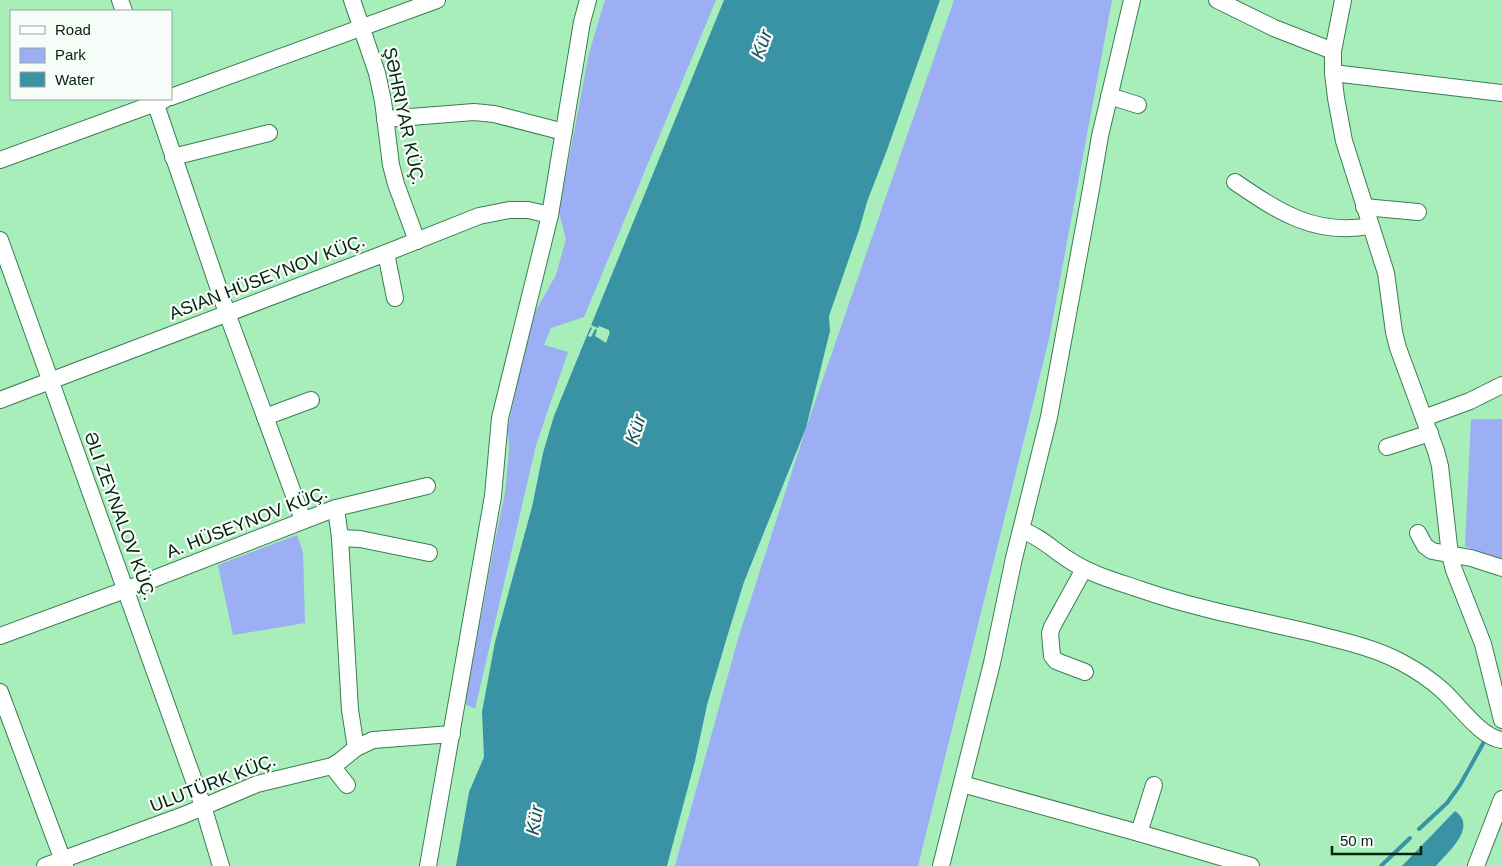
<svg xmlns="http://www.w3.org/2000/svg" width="1502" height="866" font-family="Helvetica,sans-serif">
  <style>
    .green { fill: #9caef4 }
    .water { fill: #3a93a5 }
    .pier { fill: #a7eebb }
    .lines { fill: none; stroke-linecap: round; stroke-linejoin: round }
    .stream { stroke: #3a93a5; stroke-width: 4 }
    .minor-casing { stroke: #3a7e52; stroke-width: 18 }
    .minor { stroke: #fff; stroke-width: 16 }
    .labels { text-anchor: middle; stroke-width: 4.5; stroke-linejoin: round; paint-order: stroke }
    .street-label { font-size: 18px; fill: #05210f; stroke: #f6fdf8 }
    .water-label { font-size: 19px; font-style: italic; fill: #1d505a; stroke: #f6fdf8 }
  </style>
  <rect width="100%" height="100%" fill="#a7eebb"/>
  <!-- green -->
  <g class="green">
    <polygon points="605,0 716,0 584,317 551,328 544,345 568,352 536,445 475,709 465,704 496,536 505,493 509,451 508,427 526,343 535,312 556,275 566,239 559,212 589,53"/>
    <polygon points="954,0 1112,0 1049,339 918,866 675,866 738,639 806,428"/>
    <polygon points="1471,419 1502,419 1502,562 1465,546"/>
    <polygon points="297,535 303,552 305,623 233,635 218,565"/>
  </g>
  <!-- water -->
  <g class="water">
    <polygon points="724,0 940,0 887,150 867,202 860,227 829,316 830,331 806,428 744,582 727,637 707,705 695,761 667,866 456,866 469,792 484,757 482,712 495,642 532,507 543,453 554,416"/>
    <path d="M1455,811C1478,827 1448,852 1436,866H1402Z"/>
  </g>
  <!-- pier -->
  <polygon class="pier" points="591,325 598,328 599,326 609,330 609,332 610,332 606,343 595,336 597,330 595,329 591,337 588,336 592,328 590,327"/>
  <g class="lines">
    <!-- stream -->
    <g class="stream">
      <polyline points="1419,829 1447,803 1460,785 1485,740"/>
      <polyline points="1381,866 1410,838"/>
    </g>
    <defs>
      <g id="minor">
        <polyline points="120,0 124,11"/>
        <polyline points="352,0 377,73 383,101 391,165 396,184 417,241"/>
        <polyline points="1217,0 1274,28 1333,51"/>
        <polyline points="1343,0 1333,51 1333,73 1336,98 1344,141 1386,273 1394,332 1398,348 1436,451 1440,466 1450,555 1454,570 1483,644 1502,720"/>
        <polyline points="1333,73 1502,93"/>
        <polyline points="1109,96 1138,105"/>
        <polyline points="171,97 437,0"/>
        <polyline points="154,99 227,313 303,520"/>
        <polyline points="385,119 474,112 494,114 564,132"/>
        <polyline points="173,157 269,133"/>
        <polyline points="0,160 164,100"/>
        <path d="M1235,182C1279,212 1315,236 1370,226"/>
        <polyline points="1364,207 1418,212"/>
        <polyline points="0,240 203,806 221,866"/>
        <polyline points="386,253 395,298"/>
        <polyline points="0,400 386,253 479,216 509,210 528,210 550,215"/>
        <polyline points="265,417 311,400"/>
        <polyline points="1424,418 1470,401 1502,385"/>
        <polyline points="1387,447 1430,433"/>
        <polyline points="336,508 340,538 350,710 356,748"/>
        <path d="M1021,530C1040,536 1053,550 1069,560C1090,574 1115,581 1139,589C1193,608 1251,619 1308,632C1339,640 1373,647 1401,662C1416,670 1430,679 1442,690C1459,705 1480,737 1502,740"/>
        <polyline points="1418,533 1425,546 1432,551 1471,558 1502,568"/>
        <polyline points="340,538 360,539 429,553"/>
        <polyline points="1084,569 1052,627 1050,633 1052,656 1056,661 1085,672"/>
        <polyline points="0,636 125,590 336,508 427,486"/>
        <polyline points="0,692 65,866"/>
        <polyline points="332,766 347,785"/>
        <polyline points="962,784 1139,833 1251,866"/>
        <polyline points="1139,833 1154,785"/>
        <polyline points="45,866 184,815 257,784 332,766 340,761 356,748 373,740 452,734"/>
        <polyline points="428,866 493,496 500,418 550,215 582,22 588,0"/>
        <polyline points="941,866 992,663 1014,558 1049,417 1091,189 1100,136 1132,0"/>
        <polyline points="1476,866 1502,799"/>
      </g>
    </defs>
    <!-- minor casing -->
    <use href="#minor" class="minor-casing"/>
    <!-- minor -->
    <use href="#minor" class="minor"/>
  </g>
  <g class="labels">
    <!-- street labels -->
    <g class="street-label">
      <text transform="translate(404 116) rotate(78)" y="6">ŞƏHRIYAR KÜÇ.</text>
      <text transform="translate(267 277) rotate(-21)" y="6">ASIAN HÜSEYNOV KÜÇ.</text>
      <text transform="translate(120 516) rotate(70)" y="6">ƏLI ZEYNALOV KÜÇ.</text>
      <text transform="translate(247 522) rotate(-21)" y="6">A. HÜSEYNOV KÜÇ.</text>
      <text transform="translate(213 783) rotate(-21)" y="6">ULUTÜRK KÜÇ.</text>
    </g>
    <!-- water labels -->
    <g class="water-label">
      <text transform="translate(761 44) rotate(-70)" y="7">Kür</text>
      <text transform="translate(635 429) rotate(-72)" y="7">Kür</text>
      <text transform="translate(534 820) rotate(-81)" y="7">Kür</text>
    </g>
  </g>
  <!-- legend -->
  <rect x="10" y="10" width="162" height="90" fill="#f6fdf8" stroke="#96a59b"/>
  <rect x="20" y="26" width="25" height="8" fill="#ffffff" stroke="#96a59b"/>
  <text x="55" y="35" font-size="15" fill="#05210f">Road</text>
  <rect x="20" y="48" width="25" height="15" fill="#9caef4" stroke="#96a59b"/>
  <text x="55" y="60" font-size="15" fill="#05210f">Park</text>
  <rect x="20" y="72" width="25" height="15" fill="#3a93a5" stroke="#96a59b"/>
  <text x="55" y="85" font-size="15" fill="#05210f">Water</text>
  <!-- scale -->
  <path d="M1332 846v8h89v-8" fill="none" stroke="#05210f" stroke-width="2.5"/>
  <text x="1340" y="846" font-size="15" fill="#05210f" stroke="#f6fdf8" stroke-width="4" paint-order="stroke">50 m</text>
</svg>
